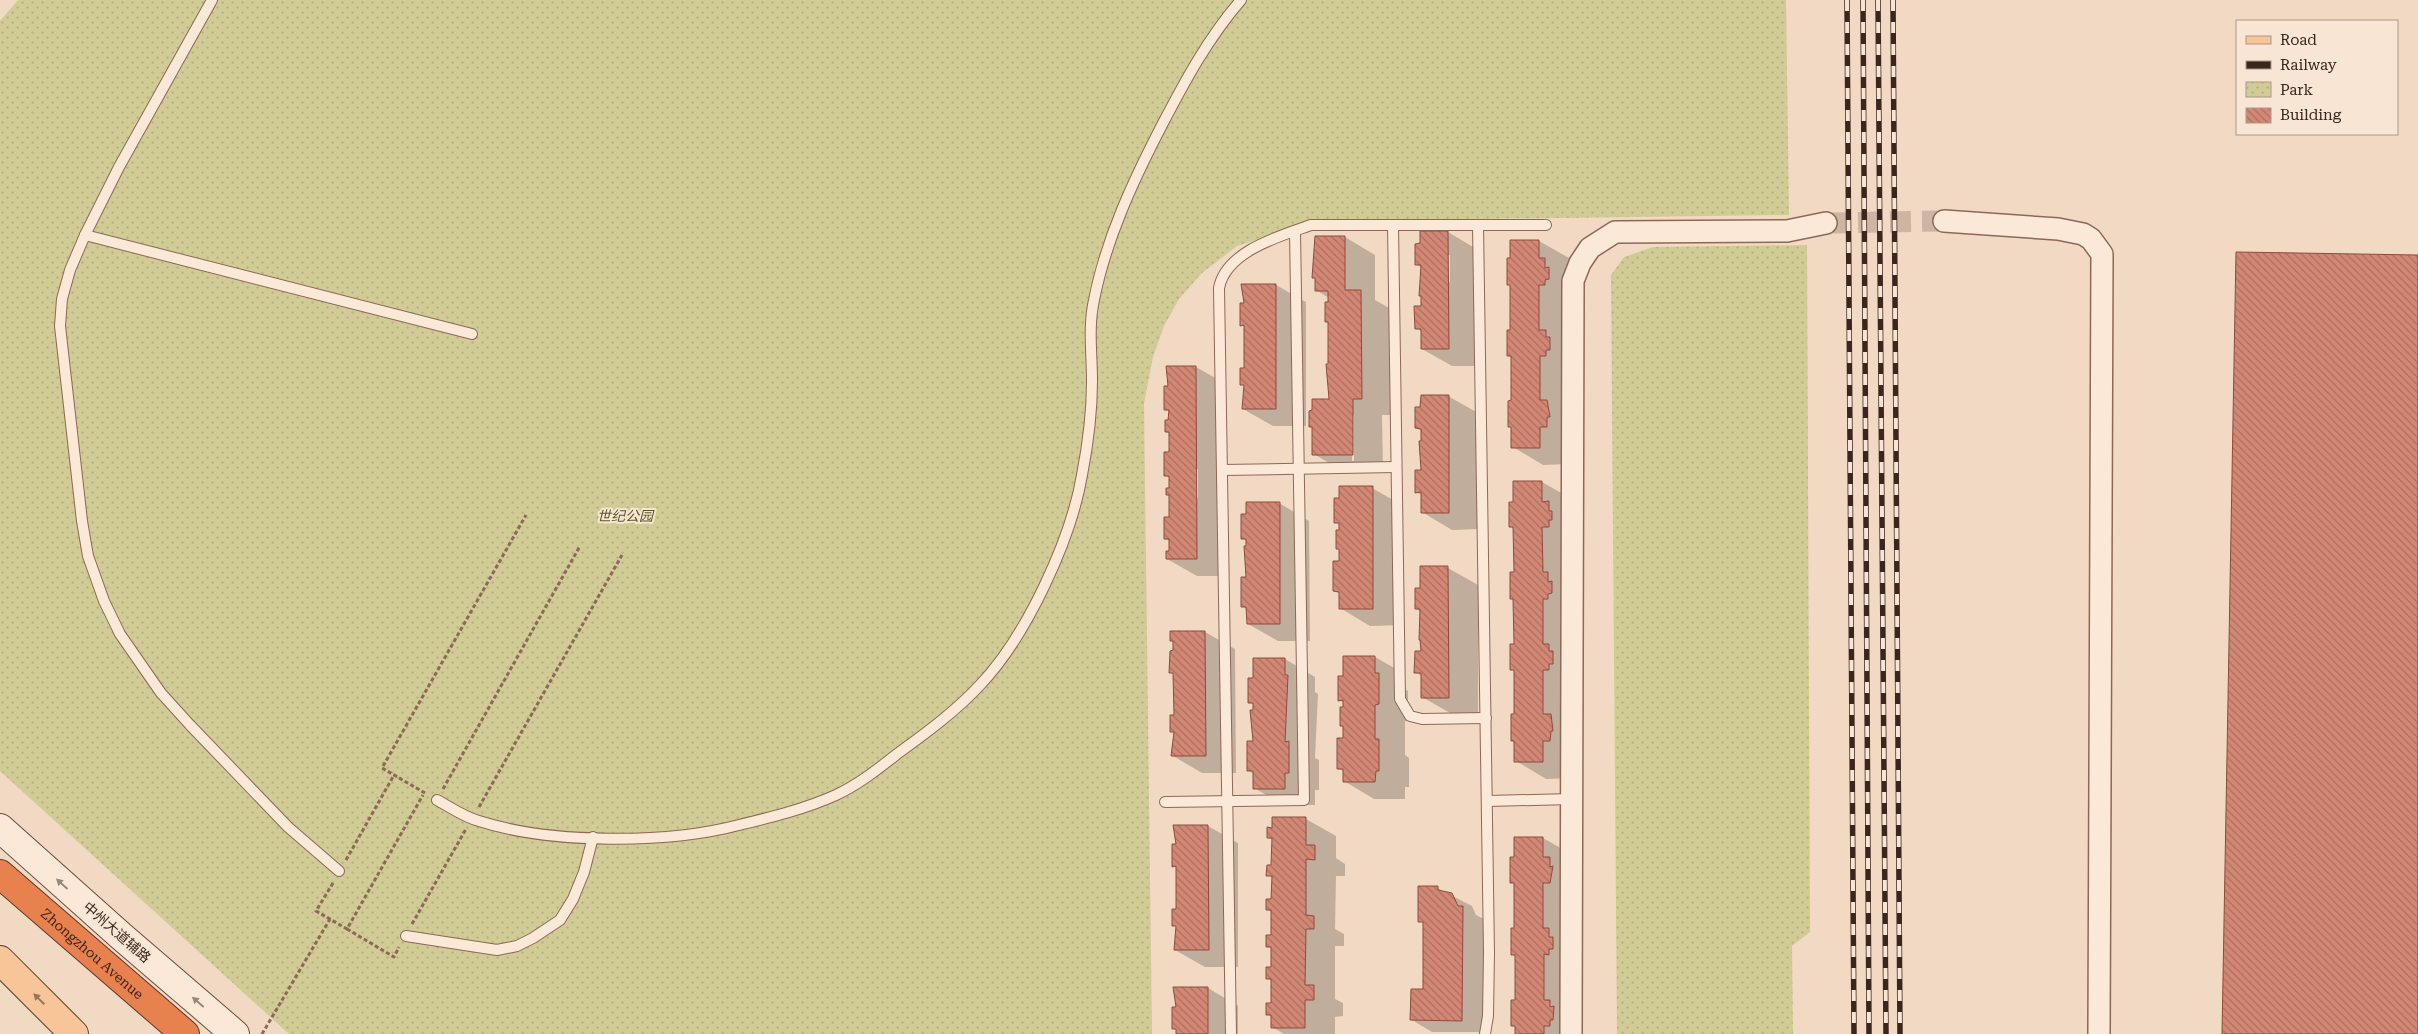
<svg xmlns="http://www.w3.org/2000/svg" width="2418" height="1034" font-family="'Roboto Serif','Noto Sans SC',serif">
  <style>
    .park { fill: url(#park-dots) }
    .shadow { fill: #0003; fill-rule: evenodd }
    .building { fill: url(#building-back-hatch); stroke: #8f4a3c }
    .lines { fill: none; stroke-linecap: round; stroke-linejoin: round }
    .street-tunnel { stroke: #ceb5a2; stroke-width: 21; stroke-dasharray: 21 11; stroke-linecap: butt }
    .lane-casing { stroke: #8d6858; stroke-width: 12 }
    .street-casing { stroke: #8d6858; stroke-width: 24 }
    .secondary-casing { stroke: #6f4a3b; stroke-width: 30 }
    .primary-casing { stroke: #5b382c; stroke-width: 30 }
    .highway-casing { stroke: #5b382c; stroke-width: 30 }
    .path { stroke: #8d6858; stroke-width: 3; stroke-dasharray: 4 2.5; stroke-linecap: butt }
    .lane { stroke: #fbe8d7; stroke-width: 10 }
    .street { stroke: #fbe8d7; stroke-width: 21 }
    .secondary { stroke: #fbe8d7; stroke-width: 28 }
    .primary { stroke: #f8c598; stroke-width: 28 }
    .highway { stroke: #e7814d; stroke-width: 28 }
    .rail-casing { stroke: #3c251d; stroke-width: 5.5 }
    .rail { stroke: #f8e5d3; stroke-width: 4; stroke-dasharray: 11; stroke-linecap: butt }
    .oneway { fill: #9c867a }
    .oneway2 { fill: #9a755a }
    .labels { text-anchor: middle; stroke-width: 4; stroke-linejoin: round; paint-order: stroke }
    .park-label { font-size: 14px; font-style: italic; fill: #585a22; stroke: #f8e5d3 }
    .street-label { font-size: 14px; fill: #3c251d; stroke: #f8e5d3 }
  </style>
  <defs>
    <pattern id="park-dots" width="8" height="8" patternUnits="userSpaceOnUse" patternTransform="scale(1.25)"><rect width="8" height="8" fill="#d1cb95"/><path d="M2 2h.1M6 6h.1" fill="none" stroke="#b4ae80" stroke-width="1.8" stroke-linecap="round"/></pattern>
    <pattern id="building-back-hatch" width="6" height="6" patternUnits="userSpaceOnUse" patternTransform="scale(1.25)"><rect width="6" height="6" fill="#d38875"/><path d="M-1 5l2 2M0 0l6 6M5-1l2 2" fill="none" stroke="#ac6f5f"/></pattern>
  </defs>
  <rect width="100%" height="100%" fill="#f2d9c3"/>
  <!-- park -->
  <g class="park">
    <polygon points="18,0 1786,0 1789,215 1318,221 1237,246 1202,273 1179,299 1164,326 1153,357 1144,403 1152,1034 289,1034 0,771 0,21"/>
    <polygon points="1807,245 1810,932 1792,946 1793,1034 1617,1034 1611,275 1624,257 1653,247"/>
  </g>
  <!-- shadow -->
  <g class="shadow">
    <path d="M1448,232L1478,250V366H1452L1422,349V332L1416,328L1422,308V268L1416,264ZM1447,255H1450V282H1447Z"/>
    <path d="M1345,237L1375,255V300L1391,309V415H1382L1383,472H1344L1314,454V428L1310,426L1330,400V323L1327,322L1329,298L1316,290V279L1313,277V257H1316V238ZM1352,415H1354V461H1352Z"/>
    <polygon points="1539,241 1569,258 1570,464 1543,465 1513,447 1512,428 1509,426 1512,402 1512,357 1508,355 1512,332 1512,286 1508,284"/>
    <polygon points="1276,285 1306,302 1306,426 1273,426 1243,409 1245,386 1241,384 1245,369 1245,327 1241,325 1245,305"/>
    <path d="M1196,367L1226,384L1227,576H1197L1167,559L1170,552V541L1165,539L1170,518V496L1167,495L1170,490V478L1166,476L1170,454V434L1166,432L1170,412L1166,410L1170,388ZM1195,469H1198V498H1195Z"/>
    <polygon points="1448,396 1478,413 1478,529 1452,530 1422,512 1422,495 1416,492 1422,471 1420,442 1422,442 1422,431 1416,428 1422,408"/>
    <polygon points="1542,482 1572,499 1580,738 1583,740 1583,748 1580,748 1573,778 1546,779 1516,761 1515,671 1511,669 1515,645 1514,529 1510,527 1514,503"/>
    <polygon points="1372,488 1402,505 1403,625 1370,626 1340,608 1340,594 1335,591 1340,562 1340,525 1335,522"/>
    <polygon points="1279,503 1309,521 1310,641 1278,641 1248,624 1248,610 1242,606 1248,578 1247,541 1242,538 1247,515"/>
    <polygon points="1448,568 1478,585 1478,714 1452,714 1422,697 1422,676 1416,673 1422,652 1421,612 1416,609 1422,589"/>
    <polygon points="1205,632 1235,649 1236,773 1202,773 1173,756 1175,733 1171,731 1175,716 1175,674 1171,672"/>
    <polygon points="1375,657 1405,674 1405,689 1408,691 1408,721 1405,721 1405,755 1409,758 1409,787 1405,787 1405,799 1374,799 1344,781 1344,772 1338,768 1344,740 1344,727 1342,726 1344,703 1339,700 1344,677"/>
    <polygon points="1285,659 1315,677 1315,692 1318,694 1315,758 1319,760 1319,790 1315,790 1315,805 1284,805 1254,788 1254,774 1249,771 1254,742 1254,705 1249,702 1254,680"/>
    <polygon points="1306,819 1336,836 1336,858 1345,864 1345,876 1336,876 1335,929 1344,934 1344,946 1335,946 1335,999 1343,1003 1343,1016 1335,1017 1335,1034 1284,1034 1272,1027 1272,1017 1267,1014 1272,1004 1272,981 1267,978 1272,968 1272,949 1267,946 1272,936 1273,913 1268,910 1273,900 1273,878 1268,875 1273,866 1273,840 1268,838 1273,829"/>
    <polygon points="1208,826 1238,843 1238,967 1205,967 1175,950 1177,927 1174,925 1177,910 1177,868 1173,866 1177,846"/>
    <polygon points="1543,838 1573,855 1579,883 1583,885 1580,899 1579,953 1583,956 1583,966 1579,966 1580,1023 1583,1025 1583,1034 1516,1034 1516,1028 1512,1025 1516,1001 1516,956 1512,954 1516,929 1515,885 1511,882 1515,858"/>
    <polygon points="1437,888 1472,906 1476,915 1484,919 1483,1032 1432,1032 1412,1020 1424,990 1425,924 1420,921"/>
    <polygon points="1208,988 1238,1006 1238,1034 1177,1034 1177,1030 1173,1028 1177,1008"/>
  </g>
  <!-- building -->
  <g class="building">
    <polygon points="1420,231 1448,231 1449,349 1421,349 1421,329 1415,329 1414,306 1421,306 1421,296 1419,296 1421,265 1415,265 1415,244 1420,243"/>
    <polygon points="1315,236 1345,236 1345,290 1361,290 1362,399 1353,399 1353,455 1312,455 1312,427 1309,427 1309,411 1312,410 1312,399 1329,399 1326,364 1328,364 1328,322 1325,322 1325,302 1328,302 1328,291 1315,291 1315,278 1312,278"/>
    <polygon points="1510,240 1539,240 1539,258 1545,258 1545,268 1549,267 1549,279 1545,280 1545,285 1539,285 1539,330 1546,330 1546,337 1550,337 1550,350 1546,350 1546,356 1540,356 1540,400 1547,400 1550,417 1547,417 1547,427 1540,427 1540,448 1511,448 1511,427 1508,427 1508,401 1511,400 1511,356 1507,356 1507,330 1510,330 1510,285 1507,285 1507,258 1510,258"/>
    <polygon points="2236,252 2418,255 2418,1034 2222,1034"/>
    <polygon points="1241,284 1276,284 1276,409 1242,409 1244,385 1240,385 1240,368 1244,368 1244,325 1240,326 1240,303 1244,303"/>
    <polygon points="1166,366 1196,366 1197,559 1166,559 1166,551 1169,551 1169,539 1164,539 1164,517 1169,517 1169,495 1166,495 1166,488 1169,488 1169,476 1164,476 1164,452 1169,452 1169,432 1165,432 1165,420 1168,420 1169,410 1164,410 1164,386 1168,386"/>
    <polygon points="1421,395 1449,395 1449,513 1421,513 1421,492 1415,493 1415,470 1421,470 1419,441 1421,441 1421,429 1415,428 1415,407 1420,407"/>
    <polygon points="1513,481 1542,481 1542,502 1549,501 1549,511 1552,511 1552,520 1549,520 1549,527 1542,527 1543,572 1548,572 1548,582 1552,581 1552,593 1548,594 1548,599 1543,599 1543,644 1549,644 1549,651 1553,651 1553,664 1549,664 1549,670 1543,670 1543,714 1551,714 1553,731 1551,731 1550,741 1543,741 1543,762 1514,762 1514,741 1511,741 1511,714 1514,714 1514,670 1510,670 1510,644 1514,644 1513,599 1510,599 1510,572 1514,572 1513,527 1509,527 1509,502 1513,502"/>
    <polygon points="1339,486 1373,486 1373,609 1339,609 1339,592 1333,591 1333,561 1339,561 1339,549 1336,549 1336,530 1339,530 1339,523 1334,523 1334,498 1339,498"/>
    <polygon points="1246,502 1280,502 1280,624 1247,624 1246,607 1241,607 1241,577 1246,577 1244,546 1246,546 1246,539 1241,539 1241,514 1246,514"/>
    <polygon points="1420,566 1448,566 1449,698 1421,698 1421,673 1414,673 1415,651 1421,651 1420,640 1419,640 1420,609 1415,609 1415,588 1420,588"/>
    <polygon points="1170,631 1205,631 1206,756 1171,756 1174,732 1170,732 1170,715 1174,715 1173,673 1169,673 1170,651 1173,650 1173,641 1170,641"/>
    <polygon points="1343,656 1375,656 1375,673 1379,673 1379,704 1375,705 1375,739 1379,739 1379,771 1376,771 1375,782 1343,782 1343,769 1337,769 1337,738 1343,738 1343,726 1340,726 1340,707 1343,707 1343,700 1338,701 1338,676 1343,676"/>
    <polygon points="1253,658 1285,658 1285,675 1288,675 1285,742 1289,741 1289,773 1285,773 1285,789 1253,789 1253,771 1247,771 1247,741 1253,741 1250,710 1253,710 1253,703 1248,703 1248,678 1253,678"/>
    <polygon points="1272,817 1306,817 1306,845 1315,845 1315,860 1306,859 1306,915 1314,916 1314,929 1306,929 1305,985 1314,985 1314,1000 1305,1000 1305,1028 1271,1028 1271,1015 1266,1015 1266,1003 1271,1003 1271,979 1266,979 1266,967 1271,967 1271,947 1266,947 1266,935 1271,935 1271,910 1266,910 1266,899 1271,899 1272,876 1266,876 1267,865 1271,865 1272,838 1267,838 1267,827 1272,828"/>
    <polygon points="1173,825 1208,825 1209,950 1174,950 1176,926 1172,926 1172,909 1176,909 1176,866 1172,867 1172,844 1176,844"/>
    <polygon points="1514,837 1543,837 1543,857 1550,857 1550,867 1553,866 1550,883 1543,883 1543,928 1549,928 1549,937 1553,937 1553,949 1549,949 1549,955 1544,954 1544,1000 1550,1000 1550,1007 1554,1006 1553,1020 1550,1020 1550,1026 1544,1026 1544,1034 1515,1034 1515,1026 1511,1026 1511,1000 1515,1000 1515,955 1511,955 1511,928 1514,928 1514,883 1510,883 1510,857 1514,857"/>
    <polygon points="1418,886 1438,886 1438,890 1452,893 1458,906 1463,906 1462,1021 1410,1020 1411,989 1423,989 1423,922 1418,922"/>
    <polygon points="1173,987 1208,987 1208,1034 1176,1034 1176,1029 1172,1029 1172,1007 1176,1007"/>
  </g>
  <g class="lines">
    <!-- street-tunnel -->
    <polyline class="street-tunnel" points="1826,223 1944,221"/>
    <defs>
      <g id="lane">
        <polyline points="212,0 119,167 85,235 70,270 62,299 60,326 82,521 88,556 104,601 120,634 161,693 190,725 288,827 339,871"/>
        <polyline points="1393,225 1400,699 1410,716 1422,719 1486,718"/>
        <polyline points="1478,225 1489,952 1488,1016 1485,1034"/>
        <polyline points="85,235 472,334"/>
        <polyline points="1222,470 1396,467"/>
        <path d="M437,800C450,807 464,817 479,821C550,844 667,844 739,825C772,817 805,809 836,795C858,785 878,769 897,754C926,733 956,711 980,685C1026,637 1071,540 1082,475C1088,444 1092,412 1092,381C1092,354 1088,327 1094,300C1106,239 1133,181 1162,125C1185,81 1208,38 1241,0"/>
        <polyline points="1487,801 1572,799"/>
        <polyline points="1165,802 1304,800 1295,231"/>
        <polyline points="406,936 497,950 517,946 533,938 560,920 573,899 584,872 593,837"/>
        <path d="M1231,1034L1219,288C1226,251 1280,236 1311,225H1546"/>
      </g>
      <g id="street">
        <polyline points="1944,221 2058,229 2083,234 2091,239 2102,254 2099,1034"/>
        <polyline points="1571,1034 1573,281 1580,263 1590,248 1615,232 1787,231 1826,223"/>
      </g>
      <polyline id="secondary" points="0,828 121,936 235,1034"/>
      <polyline id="primary" points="0,960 74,1034"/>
      <g id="highway">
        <path id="s1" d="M0,874L185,1034"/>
      </g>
    </defs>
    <!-- lane casing -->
    <use href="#lane" class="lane-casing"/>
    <!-- street casing -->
    <use href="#street" class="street-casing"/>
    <!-- secondary casing -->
    <use href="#secondary" class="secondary-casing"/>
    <!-- primary casing -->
    <use href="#primary" class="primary-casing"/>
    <!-- highway casing -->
    <use href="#highway" class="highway-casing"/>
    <!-- path -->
    <g class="path">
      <polyline points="443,789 580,546"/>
      <polyline points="425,793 382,768 526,515"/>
      <polyline points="479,807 622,555"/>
      <polyline points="346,860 394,775"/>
      <polyline points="333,883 316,911 347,929 423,795"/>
      <polyline points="412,924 466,829"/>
      <polyline points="347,929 394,957 399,947"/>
      <polyline points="262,1034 330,919"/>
    </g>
    <!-- lane -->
    <use href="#lane" class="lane"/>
    <!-- street -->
    <use href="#street" class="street"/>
    <!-- secondary -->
    <use href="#secondary" class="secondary"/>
    <!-- primary -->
    <use href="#primary" class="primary"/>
    <!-- highway -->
    <use href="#highway" class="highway"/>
    <defs>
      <g id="rail">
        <polyline points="1847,0 1854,1034"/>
        <polyline points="1863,0 1869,1034"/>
        <polyline points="1878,0 1886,1034"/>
        <polyline points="1893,0 1900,1034"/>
      </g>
    </defs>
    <!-- rail casing -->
    <use href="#rail" class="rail-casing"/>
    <!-- rail -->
    <use href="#rail" class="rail"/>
  </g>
  <!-- one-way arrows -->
  <defs><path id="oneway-solid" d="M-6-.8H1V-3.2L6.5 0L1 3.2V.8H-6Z" transform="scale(1.25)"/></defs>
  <g class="oneway">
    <use href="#oneway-solid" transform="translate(62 884) rotate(-138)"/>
    <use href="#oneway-solid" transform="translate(198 1002) rotate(-139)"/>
  </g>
  <use class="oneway2" href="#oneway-solid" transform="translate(39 999) rotate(-135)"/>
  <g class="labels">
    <!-- park labels -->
    <g class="park-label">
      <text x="625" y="521">世纪公园</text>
    </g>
    <!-- street labels -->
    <g class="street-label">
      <text transform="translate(117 932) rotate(41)" y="5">中州大道辅路</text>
      <text dy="5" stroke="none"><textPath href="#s1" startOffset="122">Zhongzhou Avenue</textPath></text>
    </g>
  </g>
  <!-- legend -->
  <rect x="2236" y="20" width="162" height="115" fill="#f8e5d3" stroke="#ad988a"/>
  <rect x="2246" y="36" width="25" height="8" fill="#f8c598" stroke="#ad988a"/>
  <text x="2280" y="45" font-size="15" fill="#3c251d">Road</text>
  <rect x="2246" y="61" width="25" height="8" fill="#3c251d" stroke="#ad988a"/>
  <text x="2280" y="70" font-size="15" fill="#3c251d">Railway</text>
  <rect x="2246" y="82" width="25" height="15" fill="url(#park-dots)" stroke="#ad988a"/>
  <text x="2280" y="95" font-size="15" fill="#3c251d">Park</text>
  <rect x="2246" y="108" width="25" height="15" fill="url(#building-back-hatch)" stroke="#ad988a"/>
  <text x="2280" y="120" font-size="15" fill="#3c251d">Building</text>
</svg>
